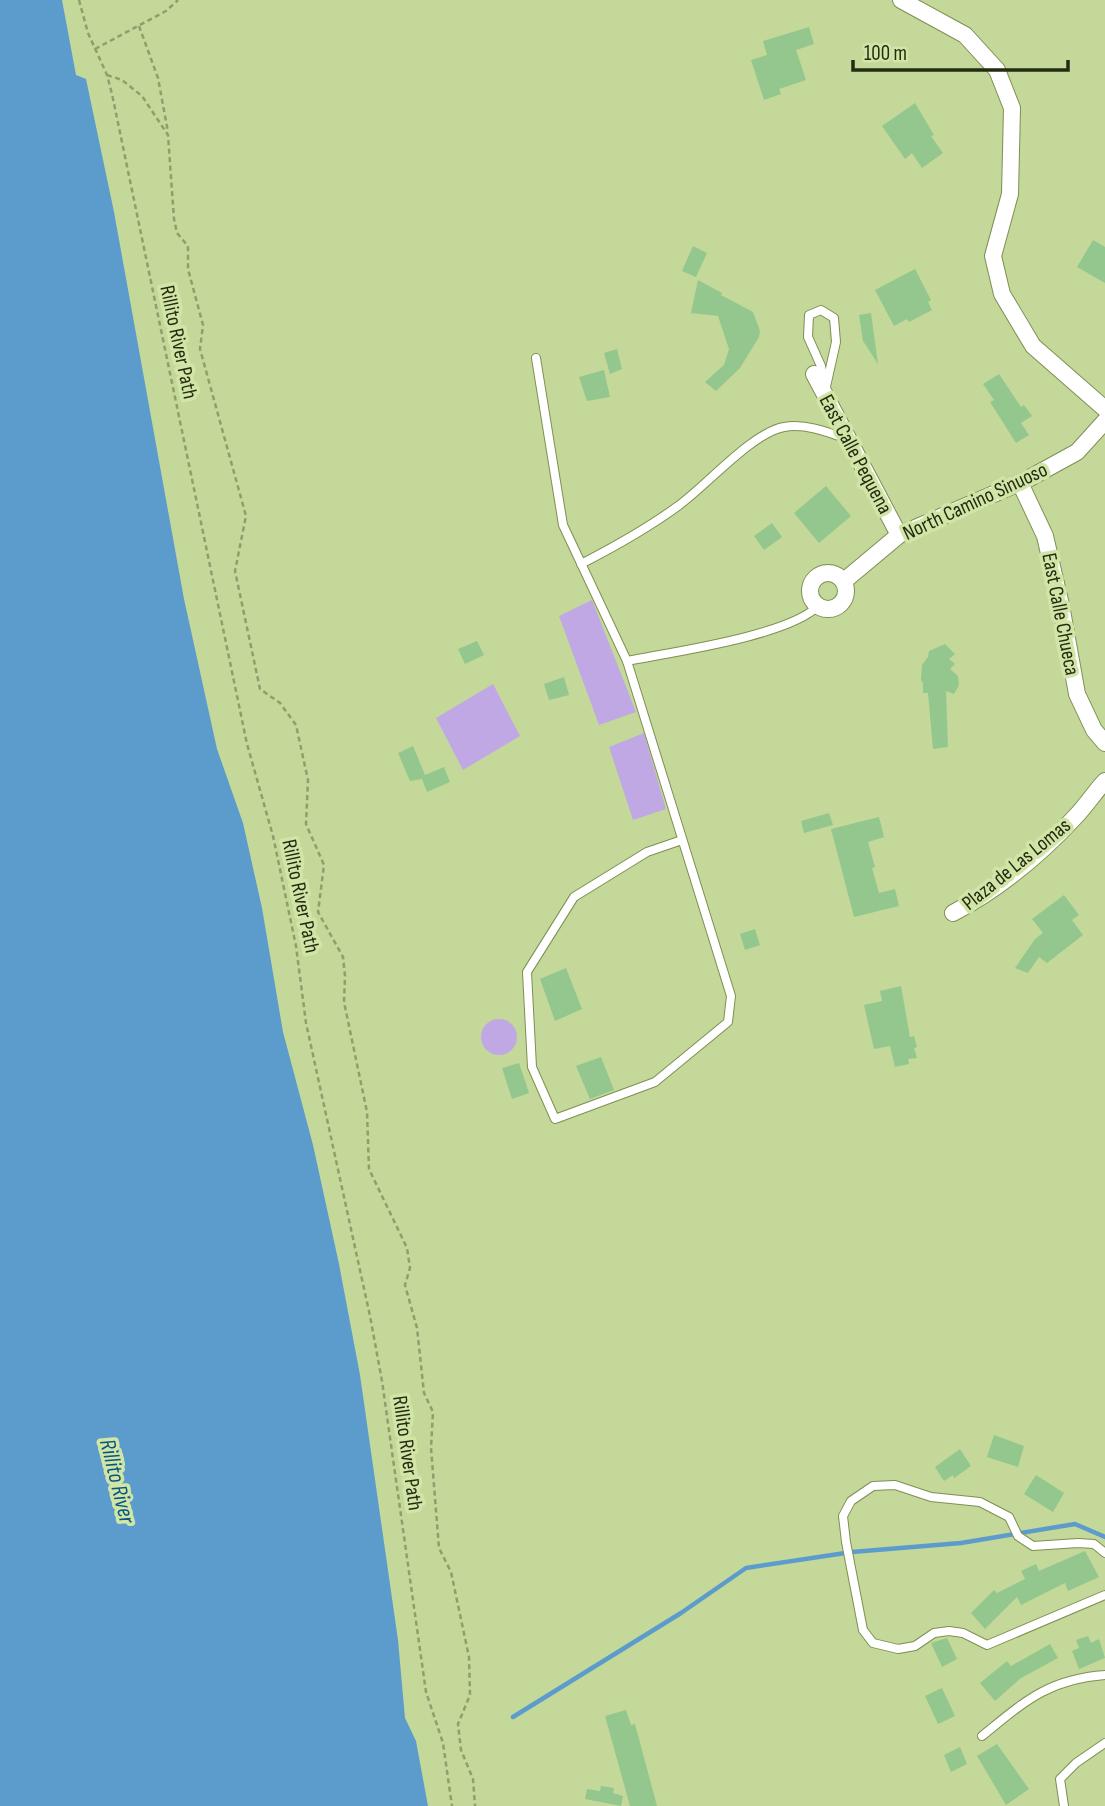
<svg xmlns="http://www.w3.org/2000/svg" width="1105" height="1806" font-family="'Sofia Sans Condensed',sans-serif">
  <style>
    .green { fill: #c0a8e4 }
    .water { fill: #5c9ccc }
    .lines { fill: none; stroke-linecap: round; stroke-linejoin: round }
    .stream { stroke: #5c9ccc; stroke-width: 4.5 }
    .building { fill: #93c78e }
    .lane-casing { stroke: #7e8f53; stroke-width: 10 }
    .street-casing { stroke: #7e8f53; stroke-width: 18 }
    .path { stroke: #8f9f6c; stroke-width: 2.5; stroke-dasharray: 5 3.5; stroke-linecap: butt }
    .lane { stroke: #fff; stroke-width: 8 }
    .street { stroke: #fff; stroke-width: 16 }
    .labels { text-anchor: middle; stroke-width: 7; stroke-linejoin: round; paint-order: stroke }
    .street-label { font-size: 21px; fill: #242b12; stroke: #d1e5a6 }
    .water-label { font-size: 23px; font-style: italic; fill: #065784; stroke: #d1e5a6 }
  </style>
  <rect width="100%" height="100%" fill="#c4d899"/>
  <!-- green -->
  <g class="green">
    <polygon points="592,600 636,712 599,725 559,616"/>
    <polygon points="493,684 520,736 463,770 436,718"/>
    <polygon points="644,733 666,809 633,820 609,747"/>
    <circle cx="499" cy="1037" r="18"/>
  </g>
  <!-- water -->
  <polygon class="water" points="0,0 62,0 76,75 86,79 114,212 184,599 217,749 243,823 262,908 283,1032 313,1145 339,1264 360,1375 398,1640 405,1718 416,1741 428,1806 0,1806"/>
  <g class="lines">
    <!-- stream -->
    <polyline class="stream" points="513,1717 681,1613 746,1568 852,1552 961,1543 1075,1524 1105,1537"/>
  </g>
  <!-- building -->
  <g class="building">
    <polygon points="809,27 814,44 796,50 806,80 779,89 781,94 764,100 751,60 767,55 763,41"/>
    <polygon points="915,103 934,135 931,136 943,153 922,168 912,153 905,159 882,126"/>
    <polygon points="1093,240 1105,247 1105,283 1077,267"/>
    <polygon points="693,246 707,253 696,277 682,271"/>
    <polygon points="915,269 931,300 928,302 932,310 909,322 907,319 894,326 875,290"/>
    <polygon points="698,280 722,293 721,295 753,312 760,331 759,337 740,368 716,391 705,382 724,365 729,349 718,316 691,313"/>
    <polygon points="871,313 878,364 863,341 859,315"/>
    <polygon points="617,349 622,369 610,374 604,353"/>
    <polygon points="604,370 610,397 587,401 579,377"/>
    <polygon points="999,374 1021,407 1024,405 1032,416 1021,423 1029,435 1016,443 990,402 994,400 983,384"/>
    <polygon points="826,486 851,516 819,543 794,513"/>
    <polygon points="772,523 782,537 764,550 754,536"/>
    <polygon points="477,641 484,655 465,664 458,649"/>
    <polygon points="945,644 955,654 949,659 955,664 950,669 958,676 959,685 954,694 946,691 948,747 933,749 928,693 923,693 923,683 921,680 922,665 928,657 929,651"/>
    <polygon points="564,677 569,695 549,700 544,684"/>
    <polygon points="413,746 425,775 444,767 450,782 427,792 422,779 410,781 398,753"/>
    <polygon points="829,813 833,825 804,833 801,821"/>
    <polygon points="879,817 884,837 868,842 875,867 872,868 879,893 895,889 899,906 854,917 831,829"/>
    <polygon points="1064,895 1079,915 1072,920 1083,935 1047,963 1039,957 1028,973 1015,968 1035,939 1043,933 1032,919"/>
    <polygon points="755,929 760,945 745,950 740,934"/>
    <polygon points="566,968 582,1009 555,1021 540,979"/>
    <polygon points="901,986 910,1037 914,1036 917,1047 914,1048 917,1058 908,1059 909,1064 895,1067 890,1046 874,1049 864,1005 882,1001 880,991"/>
    <polygon points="601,1057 614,1090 590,1099 576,1066"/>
    <polygon points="519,1063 529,1093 512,1099 502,1068"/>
    <polygon points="994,1435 1024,1446 1018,1467 987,1457"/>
    <polygon points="960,1449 971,1466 954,1478 953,1475 944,1481 935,1467"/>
    <polygon points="1036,1475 1064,1493 1053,1512 1024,1494"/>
    <polygon points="1085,1551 1099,1577 1068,1591 1065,1583 1021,1605 1017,1597 985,1629 971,1613 994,1590 997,1593 1025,1579 1021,1571 1036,1564 1039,1571"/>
    <polygon points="1088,1636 1091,1643 1099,1639 1105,1658 1079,1669 1072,1651 1079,1648 1076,1640"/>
    <polygon points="947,1638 957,1659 942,1667 931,1643"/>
    <polygon points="1050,1644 1058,1658 1021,1678 995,1701 980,1683 1007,1661 1011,1666"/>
    <polygon points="942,1688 955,1716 938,1724 925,1696"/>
    <polygon points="626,1710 631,1725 635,1724 657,1806 630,1806 605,1716"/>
    <polygon points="997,1744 1029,1789 1006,1805 977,1756"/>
    <polygon points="960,1747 967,1764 951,1772 944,1755"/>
    <polygon points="601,1786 614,1788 613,1793 623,1796 621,1806 585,1799 587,1789 600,1791"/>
  </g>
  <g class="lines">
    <defs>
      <g id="lane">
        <polyline points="536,358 563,525 627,661 731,996 728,1022 655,1082 555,1119 532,1067 527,972 574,897 647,852 682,840"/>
        <polyline points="824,383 821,366 808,337 809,315 821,310 834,318 836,342 825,391"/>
        <path d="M581,564C614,547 648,528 678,506C706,486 753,432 784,427C805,423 828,432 847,439"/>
        <path d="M627,661C672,652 788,636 818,606"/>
        <polyline points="1105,1553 1094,1544 1078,1543 1033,1546 1018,1536 1009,1517 980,1502 931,1497 895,1485 873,1486 851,1501 843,1516 846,1542 863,1630 873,1643 898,1649 915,1646 934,1633 949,1631 963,1633 987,1645 1105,1595"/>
        <path d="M982,1736C1024,1702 1048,1679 1105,1675"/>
        <polyline points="1064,1806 1060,1779 1076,1763 1105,1743"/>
      </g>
      <g id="street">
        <polyline points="901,0 965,35 997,70 1012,108 1010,194 993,256 1002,294 1033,346 1105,409"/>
        <polyline points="814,374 899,535"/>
        <polyline points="1020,483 1045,536 1061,605 1077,694 1094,730 1105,743"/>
        <circle cx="828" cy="591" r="18"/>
        <polyline points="844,581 899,535 1026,480 1077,452 1105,421"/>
        <path d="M953,913C999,889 1042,853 1077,815C1087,804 1095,792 1105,781"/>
      </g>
    </defs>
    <!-- lane casing -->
    <use href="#lane" class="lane-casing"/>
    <!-- street casing -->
    <use href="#street" class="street-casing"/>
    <!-- path -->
    <g class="path">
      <polyline points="79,0 88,33 107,75 112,94 247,744 273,836 296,946 306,1023 370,1316 382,1381 426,1692 443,1743 452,1806"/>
      <polyline points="139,26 158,78 168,132"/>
      <polyline points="95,49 166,11 178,0"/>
      <polyline points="107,75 122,80 142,96 168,135 174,219 177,233 188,246 188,269 203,325 200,349 246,516 235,571 260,689 280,703 296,725 308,780 306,824 324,865 318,912 343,957 345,976 344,1002 367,1112 369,1169 407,1248 410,1268 405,1285 417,1328 424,1393 433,1412 431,1448 439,1548 451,1572 469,1657 470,1695 458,1724 461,1750 473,1779 475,1806"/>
    </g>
    <!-- lane -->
    <use href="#lane" class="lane"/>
    <!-- street -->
    <use href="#street" class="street"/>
  </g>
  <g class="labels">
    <!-- street labels -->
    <g class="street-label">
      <text transform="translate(179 342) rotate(78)" y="7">Rillito River Path</text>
      <text transform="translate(856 454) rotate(62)" y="7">East Calle Pequena</text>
      <text transform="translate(975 501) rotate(-25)" y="7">North Camino Sinuoso</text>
      <text transform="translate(1061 614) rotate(79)" y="7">East Calle Chueca</text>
      <text transform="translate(1016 864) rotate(-39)" y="7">Plaza de Las Lomas</text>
      <text transform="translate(301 896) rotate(78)" y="7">Rillito River Path</text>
      <text transform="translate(408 1453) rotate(82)" y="7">Rillito River Path</text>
    </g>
    <!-- water labels -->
    <g class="water-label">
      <text transform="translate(118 1481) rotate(76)" y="8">Rillito River</text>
    </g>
  </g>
  <!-- scale -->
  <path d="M853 60v10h215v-10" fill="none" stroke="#242b12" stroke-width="3.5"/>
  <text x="864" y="60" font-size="21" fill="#242b12" stroke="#d1e5a6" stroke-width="5" paint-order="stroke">100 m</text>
</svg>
